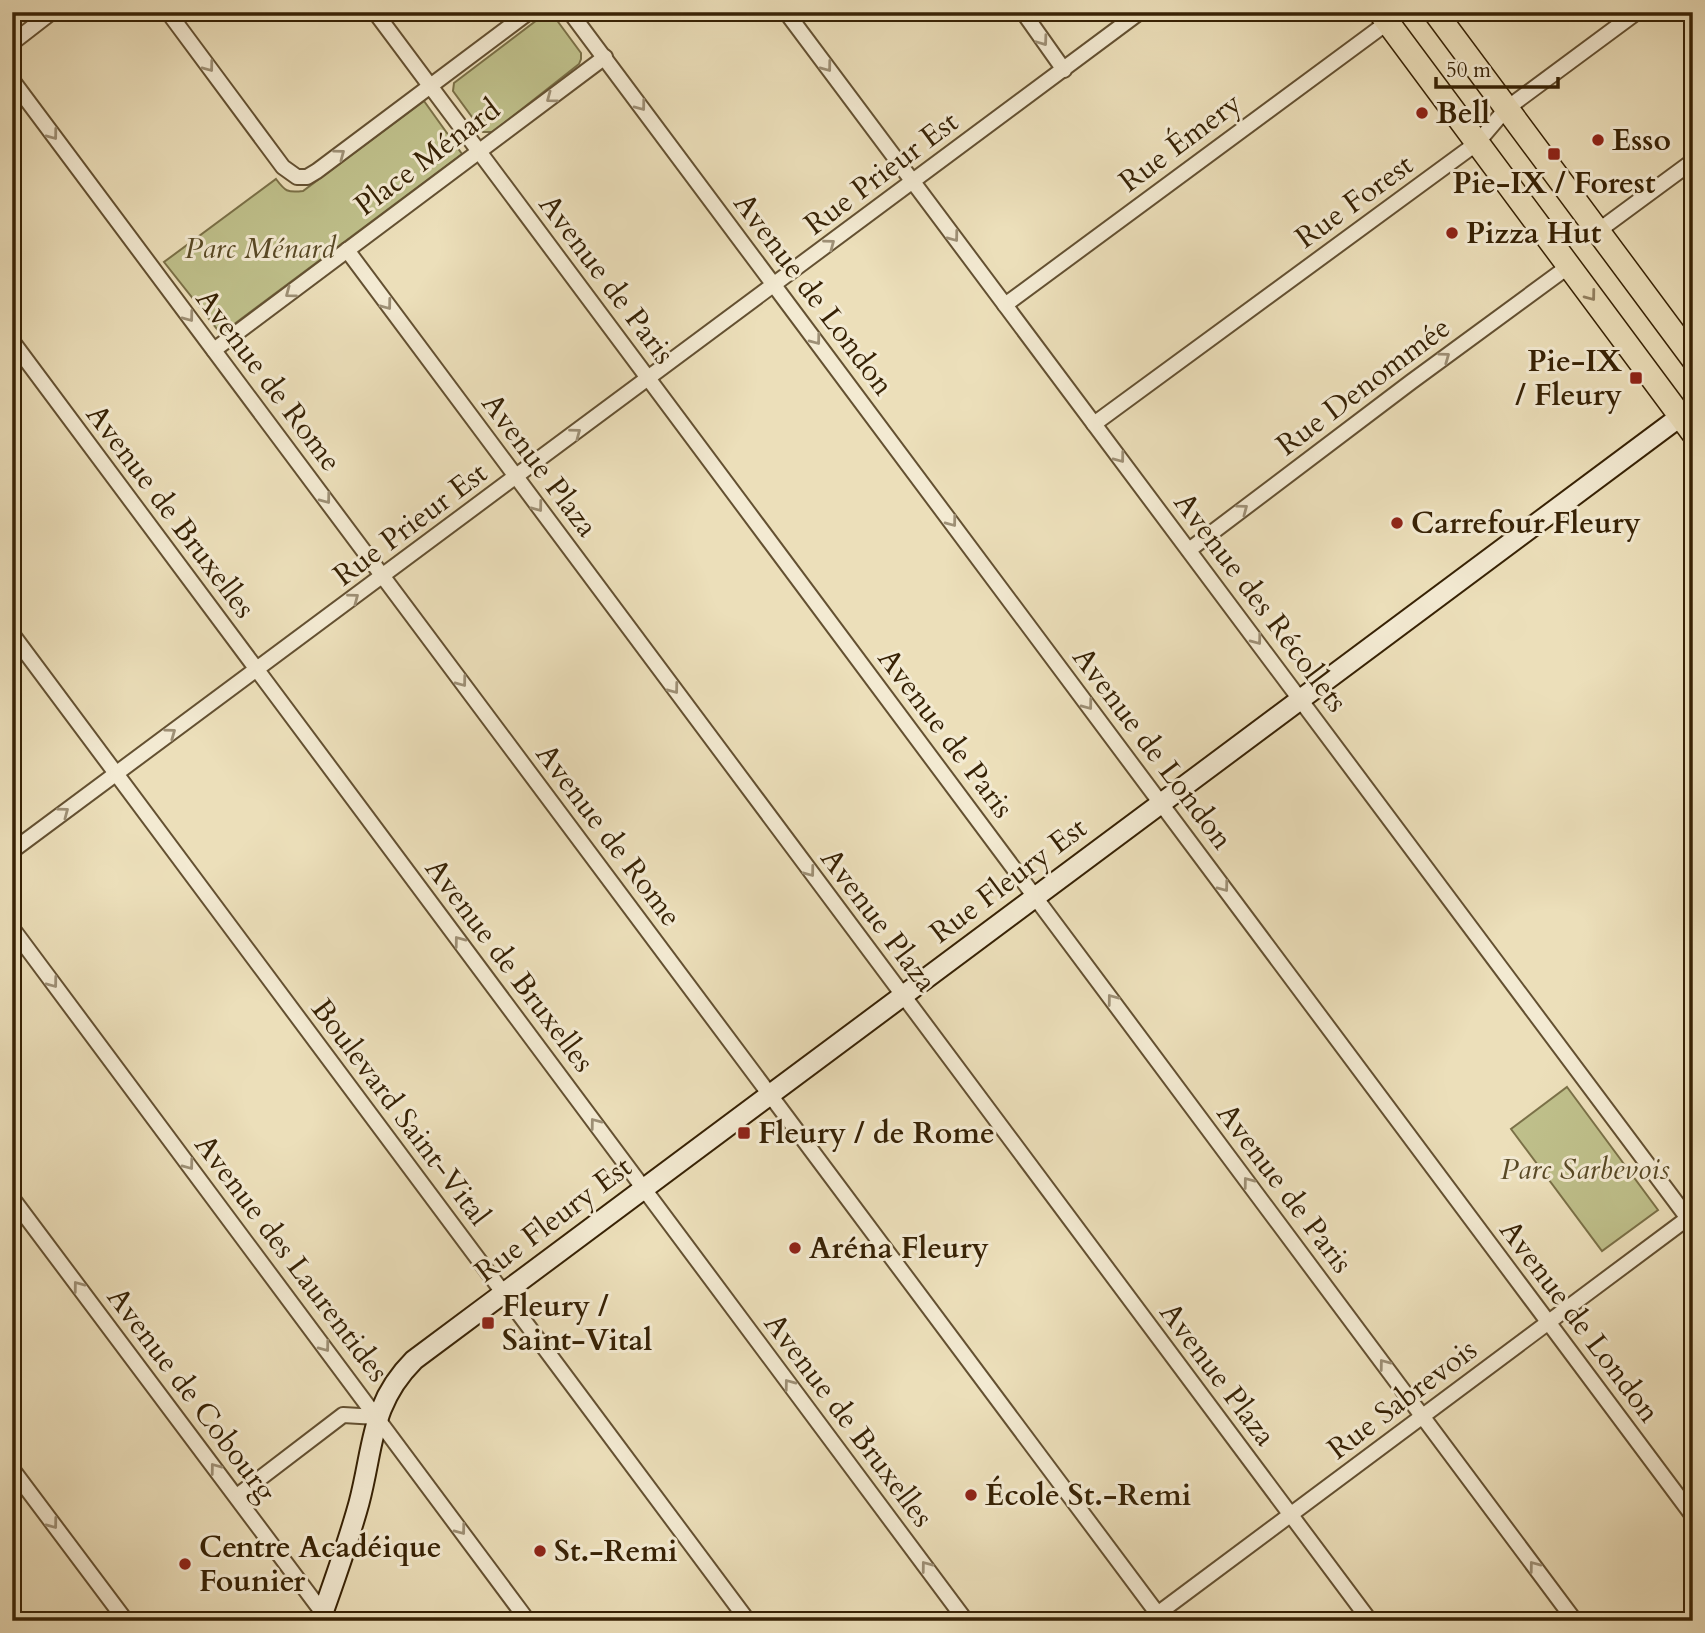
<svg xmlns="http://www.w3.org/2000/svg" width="1705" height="1633" font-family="Cardo,serif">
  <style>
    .green { fill: #bfc08b; stroke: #7b7148; stroke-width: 2 }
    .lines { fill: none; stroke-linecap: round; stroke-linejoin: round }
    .street-casing { stroke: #645132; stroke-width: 18 }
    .secondary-casing { stroke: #372205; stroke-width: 23 }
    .primary-casing { stroke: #372205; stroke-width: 26 }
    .street { stroke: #f3ead2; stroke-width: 14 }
    .secondary { stroke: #f3ead2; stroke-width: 19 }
    .primary { stroke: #ecdfba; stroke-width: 23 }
    .oneway { stroke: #9e9076 }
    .oneway2 { stroke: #928060 }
    .poi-dot { fill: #8f2418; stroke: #f3ead2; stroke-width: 2.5 }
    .labels { text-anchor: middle; stroke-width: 6; stroke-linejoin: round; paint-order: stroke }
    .poi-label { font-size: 30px; font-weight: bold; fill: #372205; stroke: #f3ead2; text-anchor: start }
    .street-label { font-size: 30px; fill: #372205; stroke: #f3ead2 }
    .park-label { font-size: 30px; font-style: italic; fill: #594a26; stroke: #f3ead2 }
  </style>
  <rect width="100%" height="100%" fill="#ecdfba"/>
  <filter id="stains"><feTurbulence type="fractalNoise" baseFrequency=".00286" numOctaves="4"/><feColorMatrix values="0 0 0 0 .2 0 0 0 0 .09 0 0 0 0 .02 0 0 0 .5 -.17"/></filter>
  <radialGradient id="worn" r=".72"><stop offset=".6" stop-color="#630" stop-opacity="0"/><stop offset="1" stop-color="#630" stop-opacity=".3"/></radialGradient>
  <!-- green -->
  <g class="green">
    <polygon points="553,15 581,53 581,59 579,64 493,132 483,132 453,91 454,83 541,17"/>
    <path d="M424,101L462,154L221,334L164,262L276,179C285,191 287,193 303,191Z"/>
    <polygon points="1567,1087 1658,1210 1602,1251 1511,1129"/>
  </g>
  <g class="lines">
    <defs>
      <g id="street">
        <polyline points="168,12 283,167 297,177 307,177 317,171 529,12"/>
        <polyline points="375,12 1575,1621"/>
        <polyline points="570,12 1693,1516"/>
        <polyline points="786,12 1693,1225"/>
        <polyline points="1023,12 1064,70"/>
        <polyline points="12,43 52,12"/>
        <polyline points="12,80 1163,1621"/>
        <polyline points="1598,231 1693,161"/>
        <polyline points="347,250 1370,1621"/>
        <polyline points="1005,305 1388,22"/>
        <polyline points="12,341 966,1621"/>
        <polyline points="214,350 605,57"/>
        <polyline points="1094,424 1477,143 1506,109 1637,12"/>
        <polyline points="1189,550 1411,382 1569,266"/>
        <polyline points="12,634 748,1621"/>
        <polyline points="12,851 1140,12"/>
        <polyline points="12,928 528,1621"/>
        <polyline points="12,1198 326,1617"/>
        <polyline points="12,1469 126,1621"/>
        <polyline points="237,1496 343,1415 377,1417"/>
        <path d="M1148,1621C1328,1488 1507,1352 1688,1218"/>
      </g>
      <path id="secondary" d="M320,1621C334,1582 348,1543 359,1503C374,1446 370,1404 414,1360L1693,407"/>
      <g id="primary">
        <polyline points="1380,12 1693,433"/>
        <polyline points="1435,12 1693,359"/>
      </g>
    </defs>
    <!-- street casing -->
    <use href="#street" class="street-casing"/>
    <!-- secondary casing -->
    <use href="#secondary" class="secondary-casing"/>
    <!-- primary casing -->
    <use href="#primary" class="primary-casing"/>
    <!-- street -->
    <use href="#street" class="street"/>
    <!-- secondary -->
    <use href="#secondary" class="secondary"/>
    <!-- primary -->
    <use href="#primary" class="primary"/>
  </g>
  <!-- one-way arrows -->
  <defs><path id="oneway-chevron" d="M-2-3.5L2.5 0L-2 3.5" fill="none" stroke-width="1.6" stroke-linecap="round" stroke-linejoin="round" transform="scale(1.75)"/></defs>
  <g class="oneway">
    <use href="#oneway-chevron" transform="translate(1043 41) rotate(54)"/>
    <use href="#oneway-chevron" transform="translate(209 67) rotate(53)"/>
    <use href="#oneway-chevron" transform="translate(827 67) rotate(53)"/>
    <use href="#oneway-chevron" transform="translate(551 98) rotate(143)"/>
    <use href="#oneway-chevron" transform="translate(641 106) rotate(53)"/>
    <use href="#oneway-chevron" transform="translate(53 135) rotate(53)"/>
    <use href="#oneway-chevron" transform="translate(340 154) rotate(-37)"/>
    <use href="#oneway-chevron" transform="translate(954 237) rotate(53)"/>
    <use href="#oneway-chevron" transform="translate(830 244) rotate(-37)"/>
    <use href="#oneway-chevron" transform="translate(290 293) rotate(143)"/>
    <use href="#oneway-chevron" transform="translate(387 305) rotate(53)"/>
    <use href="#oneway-chevron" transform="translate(189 317) rotate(53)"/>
    <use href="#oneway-chevron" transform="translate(816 340) rotate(53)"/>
    <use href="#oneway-chevron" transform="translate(1445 357) rotate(-36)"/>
    <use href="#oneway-chevron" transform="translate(576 433) rotate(-37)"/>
    <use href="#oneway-chevron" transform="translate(1120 458) rotate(53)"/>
    <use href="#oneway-chevron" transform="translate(326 499) rotate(53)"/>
    <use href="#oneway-chevron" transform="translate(538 507) rotate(53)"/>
    <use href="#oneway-chevron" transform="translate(1243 509) rotate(-37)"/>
    <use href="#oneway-chevron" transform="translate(952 522) rotate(53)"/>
    <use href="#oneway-chevron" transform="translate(354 598) rotate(-37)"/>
    <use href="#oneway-chevron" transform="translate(1257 640) rotate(53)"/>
    <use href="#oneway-chevron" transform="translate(462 682) rotate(53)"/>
    <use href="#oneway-chevron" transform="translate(674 689) rotate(53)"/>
    <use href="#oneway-chevron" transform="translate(1088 705) rotate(53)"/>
    <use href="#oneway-chevron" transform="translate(171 733) rotate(-36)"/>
    <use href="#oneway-chevron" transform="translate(64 812) rotate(-37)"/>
    <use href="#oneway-chevron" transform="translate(810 872) rotate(53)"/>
    <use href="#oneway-chevron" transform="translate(1224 887) rotate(53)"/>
    <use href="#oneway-chevron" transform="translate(459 941) rotate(-127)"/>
    <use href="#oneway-chevron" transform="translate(53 983) rotate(53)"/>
    <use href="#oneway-chevron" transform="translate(1112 999) rotate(-127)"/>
    <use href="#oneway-chevron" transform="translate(595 1123) rotate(-127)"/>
    <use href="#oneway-chevron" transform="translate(189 1165) rotate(53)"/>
    <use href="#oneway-chevron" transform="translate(1248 1182) rotate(-127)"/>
    <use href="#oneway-chevron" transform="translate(78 1286) rotate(-127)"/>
    <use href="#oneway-chevron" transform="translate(325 1347) rotate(53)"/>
    <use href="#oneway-chevron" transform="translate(1384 1364) rotate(-127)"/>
    <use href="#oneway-chevron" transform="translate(789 1384) rotate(-127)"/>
    <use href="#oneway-chevron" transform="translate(215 1468) rotate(-127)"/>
    <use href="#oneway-chevron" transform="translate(53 1524) rotate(53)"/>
    <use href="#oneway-chevron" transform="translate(461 1530) rotate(53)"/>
    <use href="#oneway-chevron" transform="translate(926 1566) rotate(-127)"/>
    <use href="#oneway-chevron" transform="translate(1534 1566) rotate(-127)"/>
  </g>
  <use class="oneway2" href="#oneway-chevron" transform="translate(1591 296) rotate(53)"/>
  <!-- markers -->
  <g class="poi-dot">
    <circle cx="1422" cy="113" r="7"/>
    <circle cx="1598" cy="140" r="7"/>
    <rect x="1547" y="147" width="14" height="14" rx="3.5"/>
    <circle cx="1452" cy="233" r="7"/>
    <rect x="1629" y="371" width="14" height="14" rx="3.5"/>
    <circle cx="1397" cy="523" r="7"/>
    <rect x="737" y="1126" width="14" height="14" rx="3.5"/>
    <circle cx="795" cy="1248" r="7"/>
    <rect x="481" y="1316" width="14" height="14" rx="3.5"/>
    <circle cx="971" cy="1495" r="7"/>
    <circle cx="540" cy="1551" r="7"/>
    <circle cx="185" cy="1564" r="7"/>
  </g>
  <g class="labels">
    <!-- poi labels -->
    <g class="poi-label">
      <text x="1436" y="123">Bell</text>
      <text x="1612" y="150">Esso</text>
      <text x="1554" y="193" text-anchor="middle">Pie-IX / Forest</text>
      <text x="1466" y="243">Pizza Hut</text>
      <text x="1622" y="371" text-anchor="end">Pie-IX<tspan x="1622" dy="34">/ Fleury</tspan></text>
      <text x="1411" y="533">Carrefour Fleury</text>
      <text x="758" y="1143">Fleury / de Rome</text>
      <text x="809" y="1258">Aréna Fleury</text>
      <text x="502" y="1316">Fleury /<tspan x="502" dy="34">Saint-Vital</tspan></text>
      <text x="985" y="1505">École St.-Remi</text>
      <text x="199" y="1557">Centre Acadéique<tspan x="199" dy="34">Founier</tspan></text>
      <text x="554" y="1561">St.-Remi</text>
    </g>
    <!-- street labels -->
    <g class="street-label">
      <text transform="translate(1180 142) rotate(-37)" y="10">Rue Émery</text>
      <text transform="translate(427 157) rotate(-37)" y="10">Place Ménard</text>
      <text transform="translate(881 173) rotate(-37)" y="10">Rue Prieur Est</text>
      <text transform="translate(1354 201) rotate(-36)" y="10">Rue Forest</text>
      <text transform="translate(607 279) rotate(53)" y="10">Avenue de Paris</text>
      <text transform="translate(814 294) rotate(53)" y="10">Avenue de London</text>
      <text transform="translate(269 380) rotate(53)" y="10">Avenue de Rome</text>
      <text transform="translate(1363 386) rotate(-37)" y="10">Rue Denommée</text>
      <text transform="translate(540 465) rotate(53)" y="10">Avenue Plaza</text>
      <text transform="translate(171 511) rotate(53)" y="10">Avenue de Bruxelles</text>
      <text transform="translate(410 524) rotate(-37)" y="10">Rue Prieur Est</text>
      <text transform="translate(1261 602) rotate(53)" y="10">Avenue des Récollets</text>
      <text transform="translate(946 733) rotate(53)" y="10">Avenue de Paris</text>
      <text transform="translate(1153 748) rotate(53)" y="10">Avenue de London</text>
      <text transform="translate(609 835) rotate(53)" y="10">Avenue de Rome</text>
      <text transform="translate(1008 880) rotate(-37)" y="10">Rue Fleury Est</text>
      <text transform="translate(879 920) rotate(53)" y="10">Avenue Plaza</text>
      <text transform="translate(510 965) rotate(53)" y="10">Avenue de Bruxelles</text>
      <text transform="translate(401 1112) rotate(53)" y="10">Boulevard Saint-Vital</text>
      <text transform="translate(1285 1188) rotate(53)" y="10">Avenue de Paris</text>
      <text transform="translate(553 1219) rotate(-37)" y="10">Rue Fleury Est</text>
      <text transform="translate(292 1258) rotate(53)" y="10">Avenue des Laurentides</text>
      <text transform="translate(1580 1321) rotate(53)" y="10">Avenue de London</text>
      <text transform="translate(1218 1374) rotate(53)" y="10">Avenue Plaza</text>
      <text transform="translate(192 1394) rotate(53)" y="10">Avenue de Cobourg</text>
      <text transform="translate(1402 1399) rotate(-37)" y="10">Rue Sabrevois</text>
      <text transform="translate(849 1420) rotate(53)" y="10">Avenue de Bruxelles</text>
    </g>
    <!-- park labels -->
    <g class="park-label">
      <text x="260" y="258">Parc Ménard</text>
      <text x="1585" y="1179">Parc Sarbevois</text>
    </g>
  </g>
  <!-- margin -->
  <rect width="1705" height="1633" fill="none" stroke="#ecdfba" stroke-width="42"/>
  <rect x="14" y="14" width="1677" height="1605" fill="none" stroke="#372205" stroke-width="3.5"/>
  <rect x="21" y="21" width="1663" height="1591" fill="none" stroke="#372205" stroke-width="2"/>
  <!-- scale -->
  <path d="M1436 77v10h122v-10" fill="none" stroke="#372205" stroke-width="3.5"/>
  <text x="1446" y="77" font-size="21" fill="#372205" stroke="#f3ead2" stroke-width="5" paint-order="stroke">50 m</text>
  <rect width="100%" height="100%" filter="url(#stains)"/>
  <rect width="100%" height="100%" fill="url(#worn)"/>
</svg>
